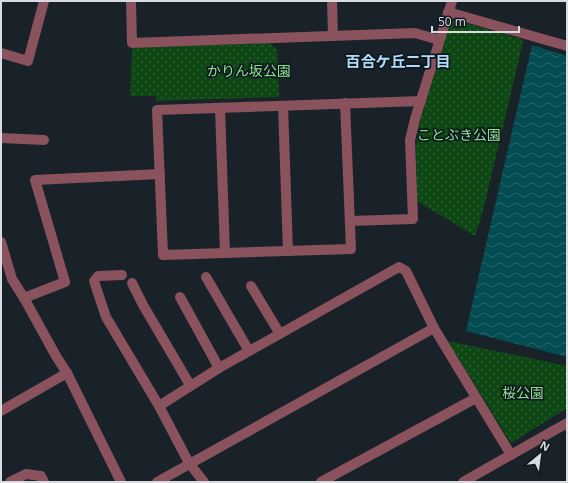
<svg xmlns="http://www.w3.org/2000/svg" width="568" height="483" font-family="'Open Sans','Noto Sans JP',sans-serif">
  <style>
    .green { fill: url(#green-dots) }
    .water { fill: url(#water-waves) }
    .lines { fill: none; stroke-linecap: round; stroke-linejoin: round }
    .minor { stroke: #89525d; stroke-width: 10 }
    .labels { text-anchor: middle; stroke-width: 3.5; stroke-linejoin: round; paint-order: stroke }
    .park-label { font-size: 14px; fill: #8fe190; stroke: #10181f }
    .neighbourhood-label { font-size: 15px; font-weight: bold; fill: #b1dcf8; stroke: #10181f }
  </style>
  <defs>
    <pattern id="green-dots" width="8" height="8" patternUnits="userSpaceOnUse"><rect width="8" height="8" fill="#0d4713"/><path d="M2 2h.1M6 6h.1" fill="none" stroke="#306135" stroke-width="1.8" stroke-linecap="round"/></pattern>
    <pattern id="water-waves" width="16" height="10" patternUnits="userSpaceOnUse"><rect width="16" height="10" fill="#034d52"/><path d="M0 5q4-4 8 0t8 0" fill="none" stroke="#27666b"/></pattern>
  </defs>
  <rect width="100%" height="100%" fill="#192228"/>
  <!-- green -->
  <g class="green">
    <polygon points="455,20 521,39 523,42 483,211 475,236 417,201 416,151 418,128 450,22"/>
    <polygon points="269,43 277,49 279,97 156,101 156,96 130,96 132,48"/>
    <polygon points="448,341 567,366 567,408 511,443"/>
  </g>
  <!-- water -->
  <polygon class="water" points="532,45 567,56 567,357 466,331"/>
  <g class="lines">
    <!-- minor -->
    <g class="minor">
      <polyline points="131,1 132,43 415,33 439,40"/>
      <polyline points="332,1 333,36"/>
      <polyline points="448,12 567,46"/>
      <polyline points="1,53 28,61 44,1"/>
      <polyline points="345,103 351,249 163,255 157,110 421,101"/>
      <polyline points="283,106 288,251"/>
      <polyline points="220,108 225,253"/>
      <polyline points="1,138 44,140"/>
      <polyline points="350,221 413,219 410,140 415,119 452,1"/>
      <polyline points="1,242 12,279 24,298 56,356 67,373 121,482"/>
      <polyline points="122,275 98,276 94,281 106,317 159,406"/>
      <polyline points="206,277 249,351"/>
      <polyline points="132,283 143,305 190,385"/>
      <polyline points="251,286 280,334"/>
      <polyline points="180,297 219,368"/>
      <polyline points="24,298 65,282 35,180 160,174"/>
      <polyline points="1,411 67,373"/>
      <polyline points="10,482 26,474 41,476 44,482"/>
      <polyline points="157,482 434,328 511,455"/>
      <polyline points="204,482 189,463 159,406 219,368 399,267 406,271 434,328"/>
      <polyline points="321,482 476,398"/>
      <polyline points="463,482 567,423"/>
    </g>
  </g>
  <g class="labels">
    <!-- park labels -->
    <g class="park-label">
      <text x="249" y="76">かりん坂公園</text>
      <text x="459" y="140">ことぶき公園</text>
      <text x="523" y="398">桜公園</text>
    </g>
    <!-- neighbourhood labels -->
    <g class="neighbourhood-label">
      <text x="398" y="67">百合ケ丘二丁目</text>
    </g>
  </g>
  <!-- border -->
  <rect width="568" height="483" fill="none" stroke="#d6dce0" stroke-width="4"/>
  <!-- north arrow -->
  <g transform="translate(540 455) rotate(29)" stroke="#10181f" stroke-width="3" paint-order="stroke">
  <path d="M0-3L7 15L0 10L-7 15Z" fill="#d6dce0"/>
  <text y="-6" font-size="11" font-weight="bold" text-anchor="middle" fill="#d6dce0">N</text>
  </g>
  <!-- scale -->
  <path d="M432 26v6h87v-6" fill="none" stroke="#d6dce0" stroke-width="2"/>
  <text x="438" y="26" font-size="12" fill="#d6dce0" stroke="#10181f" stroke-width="3" paint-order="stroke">50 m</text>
</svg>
